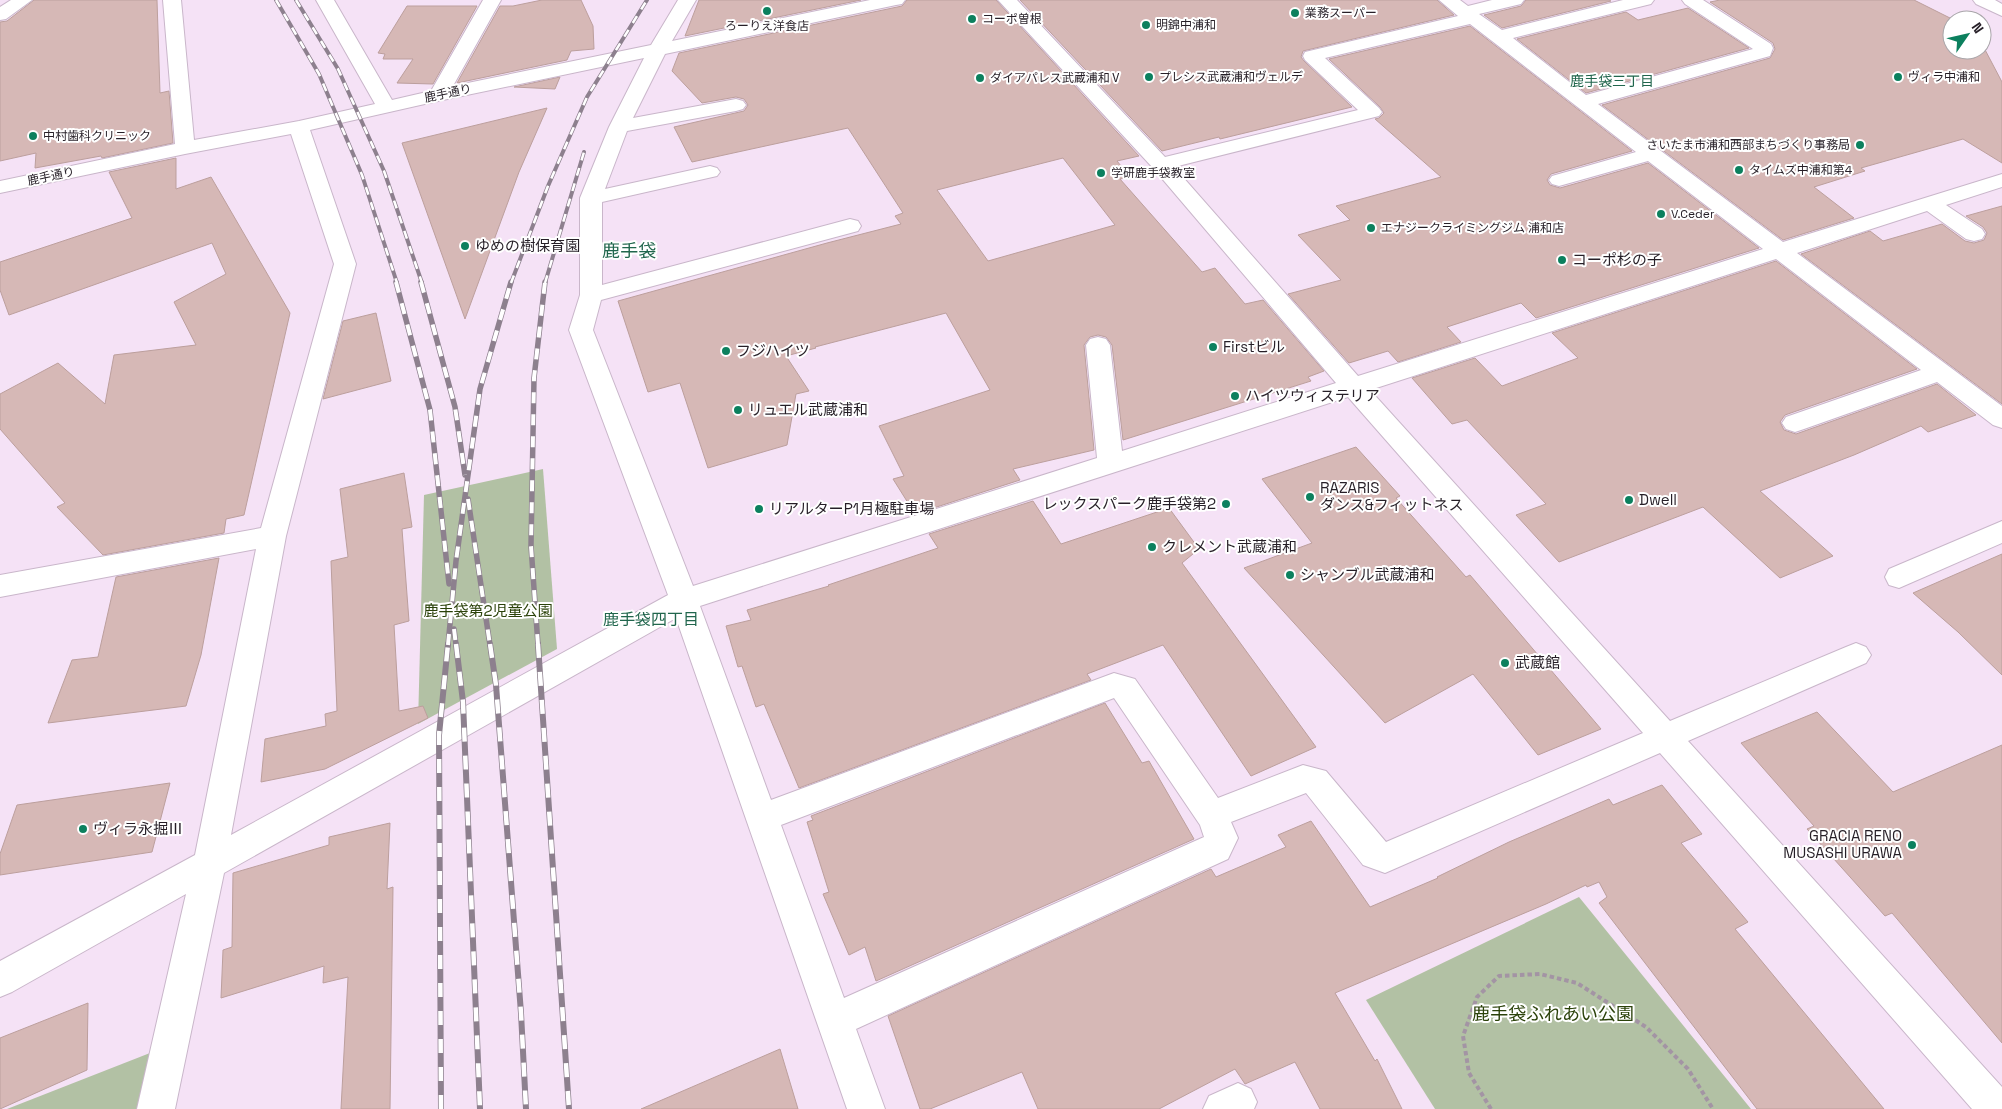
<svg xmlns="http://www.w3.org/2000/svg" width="2002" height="1109" font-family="'Space Grotesk','Noto Sans JP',sans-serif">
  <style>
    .green { fill: #b2c1a4 }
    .building { fill: #d6b8b6; stroke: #bc9f9d; fill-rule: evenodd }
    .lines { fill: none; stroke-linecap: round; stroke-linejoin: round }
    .minor-casing { stroke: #c9b6ca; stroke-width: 2 }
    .path { stroke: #a394a4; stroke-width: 4; stroke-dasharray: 4.5 3; stroke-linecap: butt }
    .minor { fill: #fff; fill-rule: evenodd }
    .rail-far2-casing { stroke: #8d808e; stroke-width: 4 }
    .rail-far1-casing { stroke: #8d808e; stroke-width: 5.5 }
    .rail-casing { stroke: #8d808e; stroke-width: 6 }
    .rail-far2 { stroke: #fff; stroke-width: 2.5; stroke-dasharray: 8; stroke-linecap: butt }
    .rail-far1 { stroke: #fff; stroke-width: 4; stroke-dasharray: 11; stroke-linecap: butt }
    .rail { stroke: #fff; stroke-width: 4.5; stroke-dasharray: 14; stroke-linecap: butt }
    .poi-dot { fill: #0c805e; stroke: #fff; stroke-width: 2 }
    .labels { text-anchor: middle; stroke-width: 4; stroke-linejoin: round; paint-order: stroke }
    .far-poi-label { font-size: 12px; fill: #261f27; stroke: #fff; text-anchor: start }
    .far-street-label { font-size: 12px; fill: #261f27; stroke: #fff }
    .far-neighbourhood-label { font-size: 14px; fill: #21664d; stroke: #fff }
    .poi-label { font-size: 15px; fill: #261f27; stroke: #fff; text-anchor: start }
    .park-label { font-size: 15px; fill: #2b420a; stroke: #fff }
    .neighbourhood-label { font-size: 16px; fill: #21664d; stroke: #fff }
    .quarter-label { font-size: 18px; fill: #21664d; stroke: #fff }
    .near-park-label { font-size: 18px; fill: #2b420a; stroke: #fff }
  </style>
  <rect width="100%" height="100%" fill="#f5e2f6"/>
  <!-- green -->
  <g class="green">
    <polygon points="543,469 557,649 418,724 424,495"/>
    <polygon points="1579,897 1751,1109 1435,1109 1366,1000"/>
    <polygon points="150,1053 138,1109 7,1109"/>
  </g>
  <!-- building -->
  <g class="building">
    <polygon points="34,0 157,0 160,93 169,91 173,143 102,158 101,156 35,168 36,153 0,161 0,22 7,21"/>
    <polygon points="542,0 581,0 593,26 594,49 571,51 567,60 457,83 500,6 513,6"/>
    <polygon points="699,0 861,0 685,36"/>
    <path d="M907,0H996L1139,156L1117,161L1130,177L1120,179L1202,272L1215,268L1245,304L1263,300L1324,371L1308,377L1311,381L1123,440L1112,345L1106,337L1098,335L1090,337L1084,345L1094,450L1013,469L1020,480L915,514L893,479L904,476L879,426L990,390L946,313L815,347L816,348L786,356L809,391L796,394L787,445L708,468L680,383L648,392L618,301L827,243L901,224L895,216L903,213L848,128L692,162L674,127L744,111L748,105L744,99L736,97L702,103L672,71L679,53L902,6ZM1063,158L1115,225L988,261L937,190Z"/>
    <polygon points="1020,0 1437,0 1454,15 1303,51 1301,57 1304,61 1352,107 1220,139 1219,137 1162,151"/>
    <polygon points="1526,0 1609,0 1611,1 1502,28 1484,15 1521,6"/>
    <polygon points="1720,0 1914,0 1954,20 1952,20 1952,50 1982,50 1982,44 2002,82 2002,163 1963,139 1861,168 1865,171 1814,187 1854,218 1783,240 1602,105 1770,58 1775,49 1773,43 1710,2"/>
    <polygon points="407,6 477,6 433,84 397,83 413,59 383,59 385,54 378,53"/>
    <polygon points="1688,8 1749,48 1586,93 1517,39 1626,12 1638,20"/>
    <polygon points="1470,26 1632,151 1551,174 1547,180 1550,185 1560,188 1648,163 1759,248 1536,318 1521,303 1447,327 1461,342 1398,362 1388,351 1349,363 1288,294 1341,280 1298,235 1350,220 1336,206 1441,177 1375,119 1379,118 1384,113 1380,107 1329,59"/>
    <polygon points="560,77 555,89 514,87"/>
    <polygon points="547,108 519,172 465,319 402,143"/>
    <polygon points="176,158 176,189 211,177 290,313 244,515 226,519 224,533 103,555 57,507 65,503 0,429 0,394 58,363 105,404 114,355 196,345 174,302 226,274 212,243 9,315 0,290 0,262 132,218 109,172"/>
    <polygon points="2002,206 2002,404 1801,254 1870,231 1883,241 1942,224 1965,241 1974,243 1984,240 1987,233 1983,227 1966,216"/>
    <polygon points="1776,261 1917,369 1785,415 1780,422 1784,430 1796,434 1937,384 1976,415 1928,432 1921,426 1854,455 1760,491 1833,556 1780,578 1703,507 1559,562 1516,515 1546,504 1467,420 1452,424 1412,378 1475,358 1502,386 1578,358 1552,333"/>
    <polygon points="376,313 391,381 323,399 343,321"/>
    <polygon points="1356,447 1400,496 1396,498 1466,577 1470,575 1601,729 1538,755 1473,674 1385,723 1244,568 1312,543 1262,479"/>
    <polygon points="404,473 412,527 402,529 409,621 394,625 399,711 423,706 428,718 325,769 261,782 265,739 326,726 325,714 337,711 331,561 348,557 340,489"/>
    <polygon points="1033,501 1061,544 1169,508 1199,549 1182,563 1316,747 1251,776 1163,645 1087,674 1091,680 799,788 764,704 756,707 742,666 738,667 726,626 751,620 747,610 829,586 828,585 938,548 929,534"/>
    <polygon points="2002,554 2002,675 1958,632 1913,593"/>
    <polygon points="219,558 201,655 186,706 48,723 72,660 98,657 116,577"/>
    <polygon points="1105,703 1142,763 1149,761 1194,839 876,981 865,947 849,955 823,894 829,892 807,822 813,820 811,816"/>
    <polygon points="1817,712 1893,792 2002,745 2002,1043 1892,913 1885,916 1807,829 1814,826 1741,743"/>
    <polygon points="170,783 152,852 0,875 0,854 17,805"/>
    <polygon points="1662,785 1702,834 1681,843 1748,922 1735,929 1884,1109 1757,1109 1599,903 1607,897 1599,882 1587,887 1586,885 1546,904 1335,993 1375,1061 1377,1059 1402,1109 1320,1109 1295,1062 1245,1084 1235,1069 1159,1109 1038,1109 1022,1072 930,1109 920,1109 888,1016 1211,869 1216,877 1286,847 1278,835 1311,821 1370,907 1438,878 1437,877 1509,842 1609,799 1613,805"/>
    <polygon points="390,823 387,889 393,887 390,1109 341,1109 348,977 323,983 324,966 221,998 223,950 232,947 233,873 329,845 329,837"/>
    <polygon points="88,1003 87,1070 0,1109 0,1038"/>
    <polygon points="780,1049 798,1109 641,1109"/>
  </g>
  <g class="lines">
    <defs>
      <g id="minor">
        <polygon points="11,0 32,0 6,19 0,20 0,7"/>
        <path d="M163,0H181L194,140L299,121L375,104L316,0H334L392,100L431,91L483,0H501L453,86L651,45L678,0H696L672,41L870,0H905L902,4L896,5L665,54L633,118L736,99L743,101L746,105L743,109L736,111L627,131L605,189L710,166L717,168L720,172L717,176L602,202V285L850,219L858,221L861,226L858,231L601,300L593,330L693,586L1097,458L1086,345L1090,339L1098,337L1106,339L1110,345L1122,451L1336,383L1153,168L998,0H1017L1165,157L1358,110L1305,60L1303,56L1305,52L1458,16L1439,0H1460L1468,6L1492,0H1524L1521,4L1479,14L1502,30L1623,0H1654L1651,4L1513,38L1586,95L1753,49L1685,4L1682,0H1703L1771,44L1773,48L1770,56L1598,104L1783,242L2002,174V187L1946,205L1982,229L1985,234L1982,239L1974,241L1966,239L1927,211L1797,253L2002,406V428L1993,425L1937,382L1804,429L1795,432L1786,429L1782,423L1786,417L1921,370L1776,259L1370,390L1670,721L1846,647L1856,643L1866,647L1871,655L1866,663L1688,741L2002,1087V1109H1972L1660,753L1385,873L1363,865L1306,793L1231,822L1238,838L1228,859L856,1029L885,1109H847L676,618L224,873L175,1109H137L186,894L12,992L0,997V961L195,855L256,549L0,597V575L261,528L334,264L291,134L185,154L0,193V181L175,144ZM1470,24L1636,152L1552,176L1549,180L1552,184L1559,186L1648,161L1763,249L1358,376L1174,167L1379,116L1382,112L1379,108L1325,58ZM644,58L609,127L580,198V295L569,330L668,595L231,835L286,536L356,264L310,130L438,101ZM1348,397L1643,733L1386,842L1326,771L1303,765L1218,798L1135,679L1114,673L771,800L700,606ZM1114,698L1200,825L1204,837L844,998L781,825Z"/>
        <polygon points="1973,0 1995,0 2002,4 2002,16 1976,4"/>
        <polygon points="2002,521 2002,543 1899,588 1889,585 1885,577 1889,569"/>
        <polygon points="1238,1083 1251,1089 1257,1102 1254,1109 1203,1109 1209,1096"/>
      </g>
    </defs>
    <!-- minor casing -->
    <use href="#minor" class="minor-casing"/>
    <!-- path -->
    <polyline class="path" points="1491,1109 1469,1073 1463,1036 1477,997 1499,976 1540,974 1577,983 1646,1027 1688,1069 1713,1109"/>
    <!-- minor -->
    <use href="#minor" class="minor"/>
    <defs>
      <g id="rail-far2">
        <polyline points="276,0 319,74 362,175 397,283"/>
        <polyline points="296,0 338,69 384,171 422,283"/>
        <polyline points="511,283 548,186 587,97 647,0"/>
        <polyline points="545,283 584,152"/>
      </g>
      <g id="rail-far1">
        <polyline points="396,282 430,410 449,584"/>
        <polyline points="421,282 455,407 465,475"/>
        <polyline points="468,499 490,645"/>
        <polyline points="454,629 456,645"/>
        <polyline points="448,645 456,561 480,389 511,282"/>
        <polyline points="538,645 531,546 534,378 545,282"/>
      </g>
      <g id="rail">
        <polyline points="456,644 463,702 480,1109"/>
        <polyline points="490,644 496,685 521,1013 526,1109"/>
        <polyline points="538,644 569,1109"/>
        <polyline points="441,1109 439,735 448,644"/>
      </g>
    </defs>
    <!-- rail-far2 casing -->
    <use href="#rail-far2" class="rail-far2-casing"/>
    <!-- rail-far1 casing -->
    <use href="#rail-far1" class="rail-far1-casing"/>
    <!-- rail casing -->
    <use href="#rail" class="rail-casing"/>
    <!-- rail-far2 -->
    <use href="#rail-far2" class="rail-far2"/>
    <!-- rail-far1 -->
    <use href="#rail-far1" class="rail-far1"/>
    <!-- rail -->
    <use href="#rail" class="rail"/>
  </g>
  <!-- markers -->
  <g class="poi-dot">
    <circle cx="767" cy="11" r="5"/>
    <circle cx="1295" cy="13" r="5"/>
    <circle cx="972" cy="19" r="5"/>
    <circle cx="1146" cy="25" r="5"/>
    <circle cx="1149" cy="77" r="5"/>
    <circle cx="1898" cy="77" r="5"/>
    <circle cx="980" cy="78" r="5"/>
    <circle cx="33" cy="136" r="5"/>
    <circle cx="1860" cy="145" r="5"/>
    <circle cx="1739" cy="170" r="5"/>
    <circle cx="1101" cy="173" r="5"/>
    <circle cx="1661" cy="214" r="5"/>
    <circle cx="1371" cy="228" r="5"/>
    <circle cx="465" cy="246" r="5"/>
    <circle cx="1562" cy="260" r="5"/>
    <circle cx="1213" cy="347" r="5"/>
    <circle cx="726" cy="351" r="5"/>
    <circle cx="1235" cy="396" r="5"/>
    <circle cx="738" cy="410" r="5"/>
    <circle cx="1310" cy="497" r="5"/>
    <circle cx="1629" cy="500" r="5"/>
    <circle cx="1226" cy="504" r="5"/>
    <circle cx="759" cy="509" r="5"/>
    <circle cx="1152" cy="547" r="5"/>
    <circle cx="1290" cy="575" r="5"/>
    <circle cx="1505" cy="663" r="5"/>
    <circle cx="83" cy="829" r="5"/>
    <circle cx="1912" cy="845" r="5"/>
  </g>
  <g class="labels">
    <!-- far-poi labels -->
    <g class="far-poi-label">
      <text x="1305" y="17">業務スーパー</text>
      <text x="982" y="23">コーポ曽根</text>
      <text x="1156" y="29">明錦中浦和</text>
      <text x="767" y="30" text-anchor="middle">ろーりえ洋食店</text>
      <text x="1159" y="81">プレシス武蔵浦和ヴェルデ</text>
      <text x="1908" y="81">ヴィラ中浦和</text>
      <text x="990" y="82">ダイアパレス武蔵浦和Ⅴ</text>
      <text x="43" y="140">中村歯科クリニック</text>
      <text x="1850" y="149" text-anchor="end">さいたま市浦和西部まちづくり事務局</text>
      <text x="1749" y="174">タイムズ中浦和第4</text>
      <text x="1111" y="177">学研鹿手袋教室</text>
      <text x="1671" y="218">V.Ceder</text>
      <text x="1381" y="232">エナジークライミングジム 浦和店</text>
    </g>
    <!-- far-street labels -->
    <g class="far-street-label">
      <text transform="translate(448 93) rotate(-12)" y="4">鹿手通り</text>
      <text transform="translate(51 176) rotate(-12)" y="4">鹿手通り</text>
    </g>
    <!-- far-neighbourhood labels -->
    <g class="far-neighbourhood-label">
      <text x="1612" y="86">鹿手袋三丁目</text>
    </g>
    <!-- poi labels -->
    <g class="poi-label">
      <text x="475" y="251">ゆめの樹保育園</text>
      <text x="1572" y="265">コーポ杉の子</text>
      <text x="1223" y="352">Firstビル</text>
      <text x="736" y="356">フジハイツ</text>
      <text x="1245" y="401">ハイツウィステリア</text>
      <text x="748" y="415">リュエル武蔵浦和</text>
      <text x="1320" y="493">RAZARIS<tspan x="1320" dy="17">ダンス&amp;フィットネス</tspan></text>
      <text x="1639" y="505">Dwell</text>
      <text x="1216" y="509" text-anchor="end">レックスパーク鹿手袋第2</text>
      <text x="769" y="514">リアルターP1月極駐車場</text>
      <text x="1162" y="552">クレメント武蔵浦和</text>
      <text x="1300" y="580">シャンブル武蔵浦和</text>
      <text x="1515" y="668">武蔵館</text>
      <text x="93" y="834">ヴィラ永掘Ⅲ</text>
      <text x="1902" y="841" text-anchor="end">GRACIA RENO<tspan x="1902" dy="17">MUSASHI URAWA</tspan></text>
    </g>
    <!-- park labels -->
    <g class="park-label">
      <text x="488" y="616">鹿手袋第2児童公園</text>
    </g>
    <!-- neighbourhood labels -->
    <g class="neighbourhood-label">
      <text x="651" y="625">鹿手袋四丁目</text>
    </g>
    <!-- quarter labels -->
    <g class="quarter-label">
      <text x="629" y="257">鹿手袋</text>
    </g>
    <!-- near-park labels -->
    <g class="near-park-label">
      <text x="1553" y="1020">鹿手袋ふれあい公園</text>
    </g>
  </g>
  <!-- north arrow -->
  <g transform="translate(1967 35) rotate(56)"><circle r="24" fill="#ffffff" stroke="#a8a5a9"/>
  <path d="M0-4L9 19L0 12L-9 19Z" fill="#0c805e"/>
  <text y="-8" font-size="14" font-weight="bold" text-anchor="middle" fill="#261f27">N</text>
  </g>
</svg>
